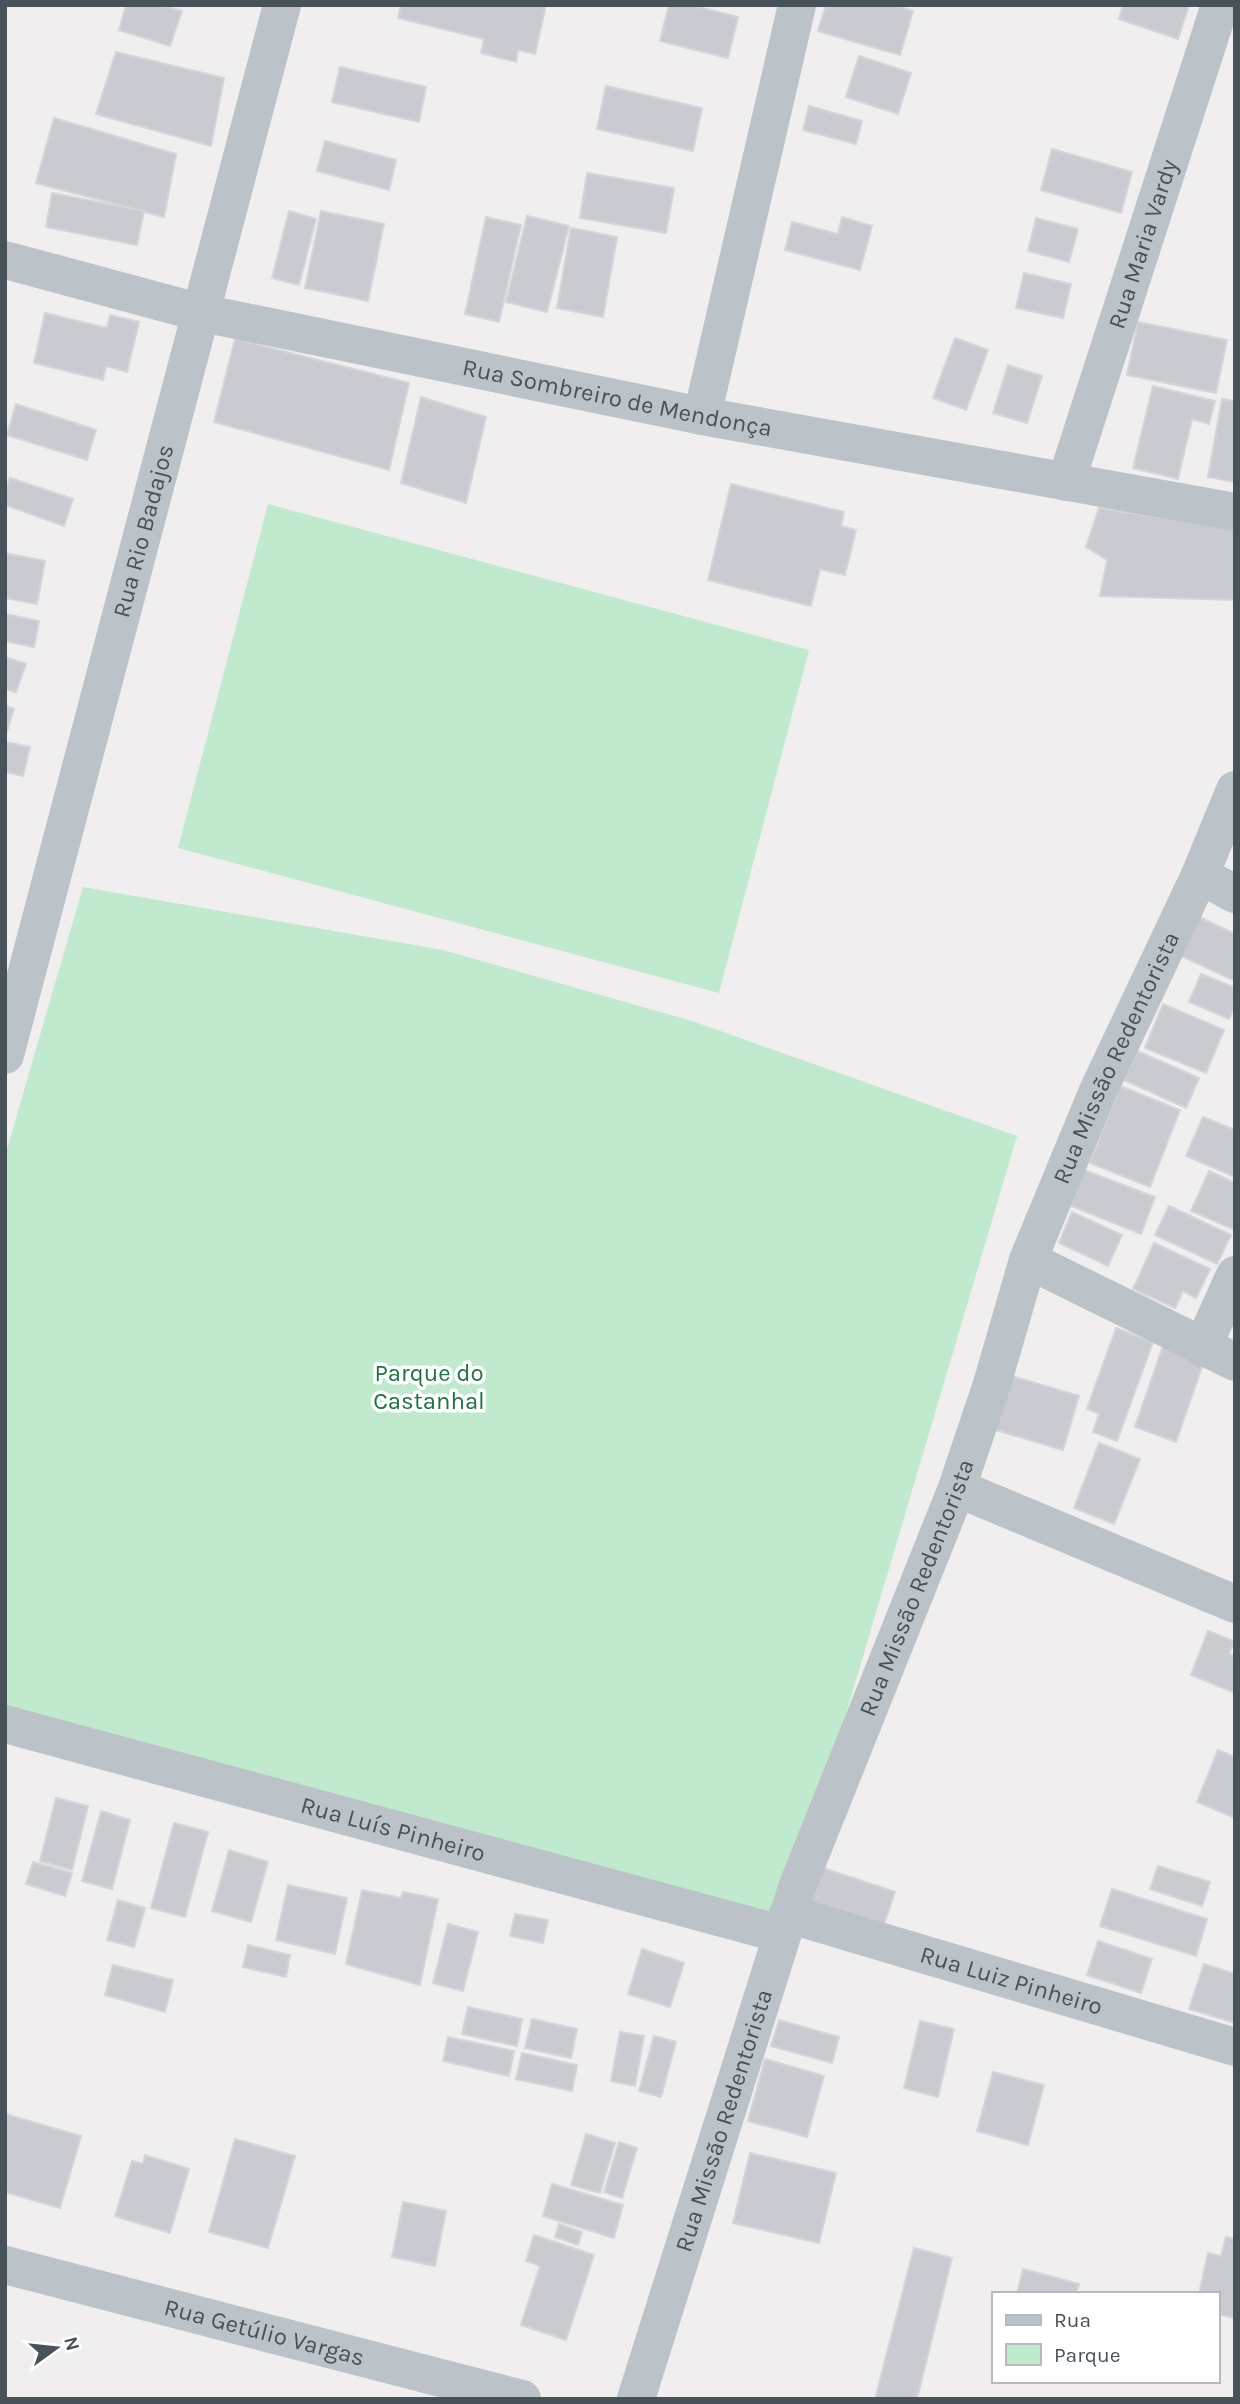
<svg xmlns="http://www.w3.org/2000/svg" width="1240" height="2404" font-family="Karla,sans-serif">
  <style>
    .green { fill: #c1e9cd }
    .building { fill: #c9cbd0; stroke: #d2d5d9; stroke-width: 2 }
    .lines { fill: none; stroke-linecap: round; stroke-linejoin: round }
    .minor { stroke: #bbc3c9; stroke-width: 38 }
    .labels { text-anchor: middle; stroke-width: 7; stroke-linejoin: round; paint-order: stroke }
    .street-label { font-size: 24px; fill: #485259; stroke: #fff }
    .park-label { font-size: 24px; fill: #217243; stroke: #fff }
  </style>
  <rect width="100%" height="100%" fill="#f0eeee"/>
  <!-- green -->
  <g class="green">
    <polygon points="268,504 809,650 719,993 178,848"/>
    <polygon points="83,887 443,950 692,1021 1017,1136 785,1920 5,1712 5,1156"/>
  </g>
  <!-- building -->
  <g class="building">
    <polygon points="126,5 160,5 182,11 170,46 119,30"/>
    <polygon points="401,5 546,5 535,54 518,50 516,62 481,53 484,39 398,18"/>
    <polygon points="669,5 691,5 738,17 728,58 660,41"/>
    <polygon points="826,5 894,5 913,11 900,55 818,31"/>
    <polygon points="1123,5 1189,5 1178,39 1119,19"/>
    <polygon points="116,52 224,78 211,146 96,114"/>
    <polygon points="859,56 911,73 898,114 846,97"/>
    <polygon points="340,67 426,87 419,122 332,102"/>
    <polygon points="606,86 702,108 693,151 597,129"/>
    <polygon points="809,106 862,121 856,144 803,130"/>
    <polygon points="54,118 176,154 164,217 36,183"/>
    <polygon points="325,141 396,160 389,190 317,171"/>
    <polygon points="1052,149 1132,172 1121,213 1041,190"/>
    <polygon points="587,173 674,188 666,233 580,218"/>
    <polygon points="52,193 144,211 137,245 46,227"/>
    <polygon points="289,211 316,219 299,285 272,278"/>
    <polygon points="321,211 384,224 368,301 305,288"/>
    <polygon points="527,216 569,226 547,312 506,302"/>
    <polygon points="486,217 521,225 499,322 465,314"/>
    <polygon points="842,217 872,226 860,270 785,250 792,222 838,234"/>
    <polygon points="1036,218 1078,229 1069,262 1028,251"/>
    <polygon points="571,228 617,237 603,317 557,308"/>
    <polygon points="1024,273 1071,284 1063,318 1016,308"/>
    <polygon points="45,313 107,328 110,315 139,322 127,372 106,366 103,380 34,363"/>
    <polygon points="1138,322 1227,340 1216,393 1127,375"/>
    <polygon points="955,338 988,350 966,410 933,398"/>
    <polygon points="235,339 409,383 389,470 214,422"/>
    <polygon points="1008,365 1042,376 1027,423 993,413"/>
    <polygon points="1153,386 1215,401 1209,424 1192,419 1178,479 1133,468"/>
    <polygon points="421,397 486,417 466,503 401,483"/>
    <polygon points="1222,399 1235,401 1235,482 1208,477"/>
    <polygon points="16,404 96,430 87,460 7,435"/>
    <polygon points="10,478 73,499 64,526 5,505 5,490"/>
    <polygon points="731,484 844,512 841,526 856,530 845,575 820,569 811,606 708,580"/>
    <polygon points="1099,508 1235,529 1235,600 1100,596 1107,560 1086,547"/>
    <polygon points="5,553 45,561 37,604 5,598"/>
    <polygon points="5,614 39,621 34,647 5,641"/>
    <polygon points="5,657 26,664 16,692 5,689"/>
    <polygon points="5,706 14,709 7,731 5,730"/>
    <polygon points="5,742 30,747 23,776 5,772"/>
    <polygon points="1197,916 1235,934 1235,981 1179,955"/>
    <polygon points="1201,974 1235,988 1235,1005 1229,1019 1189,1002"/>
    <polygon points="1163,1004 1224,1030 1206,1073 1145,1048"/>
    <polygon points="1137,1051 1199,1078 1186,1108 1124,1080"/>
    <polygon points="1120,1086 1180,1110 1150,1187 1090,1163"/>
    <polygon points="1203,1117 1235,1130 1235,1177 1186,1156"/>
    <polygon points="1084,1170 1155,1197 1141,1234 1071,1206"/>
    <polygon points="1209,1171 1235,1183 1235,1230 1191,1211"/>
    <polygon points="1169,1206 1231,1235 1217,1264 1155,1235"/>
    <polygon points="1072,1212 1122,1235 1108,1266 1059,1243"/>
    <polygon points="1154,1243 1210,1269 1196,1298 1183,1291 1175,1308 1133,1289"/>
    <polygon points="1116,1328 1153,1342 1117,1441 1093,1432 1099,1414 1087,1409"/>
    <polygon points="1163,1346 1204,1361 1176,1442 1135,1427"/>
    <polygon points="1005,1374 1079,1396 1063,1450 989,1428"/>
    <polygon points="1099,1443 1140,1459 1114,1524 1074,1508"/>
    <polygon points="1208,1631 1234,1641 1229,1654 1235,1656 1235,1693 1191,1675"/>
    <polygon points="1218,1750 1235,1757 1235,1818 1197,1802"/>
    <polygon points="56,1798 88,1806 72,1870 40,1861"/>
    <polygon points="101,1811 130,1820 112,1889 82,1881"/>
    <polygon points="174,1823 208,1832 185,1917 151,1908"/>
    <polygon points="229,1850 268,1862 251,1922 212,1911"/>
    <polygon points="33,1862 72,1873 65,1896 26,1884"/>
    <polygon points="1158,1866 1210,1882 1202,1906 1150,1889"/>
    <polygon points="823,1868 895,1892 881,1933 810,1909"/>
    <polygon points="288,1885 347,1898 335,1954 276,1940"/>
    <polygon points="1112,1889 1207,1919 1196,1956 1100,1926"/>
    <polygon points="362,1890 401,1898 403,1892 438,1899 420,1985 346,1964"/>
    <polygon points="118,1900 145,1908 134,1947 107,1940"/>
    <polygon points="515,1914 548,1920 543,1943 510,1936"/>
    <polygon points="448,1924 478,1932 463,1991 433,1983"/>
    <polygon points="1098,1941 1152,1959 1141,1993 1087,1975"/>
    <polygon points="248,1945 290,1955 286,1977 243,1967"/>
    <polygon points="642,1949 684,1963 670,2007 628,1994"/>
    <polygon points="1204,1964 1235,1974 1235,2023 1189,2009"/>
    <polygon points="113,1965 173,1980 165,2012 105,1995"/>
    <polygon points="468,2007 522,2019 517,2046 462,2034"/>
    <polygon points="532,2019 577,2029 571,2058 525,2048"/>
    <polygon points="779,2020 839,2037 832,2063 771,2046"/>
    <polygon points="920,2021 954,2029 938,2097 904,2088"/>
    <polygon points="620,2032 644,2036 635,2086 611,2081"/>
    <polygon points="654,2036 676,2042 661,2097 639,2091"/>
    <polygon points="448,2037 514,2051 509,2076 443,2061"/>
    <polygon points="522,2053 577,2065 572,2091 516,2079"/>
    <polygon points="765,2059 824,2076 807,2137 748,2121"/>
    <polygon points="993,2072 1044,2085 1028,2145 977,2131"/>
    <polygon points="5,2114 81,2136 60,2208 5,2192"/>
    <polygon points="586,2134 615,2143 600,2193 571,2185"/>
    <polygon points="235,2139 295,2156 268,2248 209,2232"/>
    <polygon points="619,2142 637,2148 622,2198 604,2192"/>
    <polygon points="750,2153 836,2173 819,2243 733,2223"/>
    <polygon points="145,2155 189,2169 170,2233 115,2216 132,2161 143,2164"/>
    <polygon points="552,2184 623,2205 614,2238 543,2216"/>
    <polygon points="403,2202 446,2211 435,2266 392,2257"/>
    <polygon points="559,2224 582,2232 578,2245 555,2237"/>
    <polygon points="534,2235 594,2255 566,2340 521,2325 540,2266 526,2261"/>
    <polygon points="1226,2237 1235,2239 1235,2318 1217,2314 1217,2294 1199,2294 1208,2253 1221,2256"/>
    <polygon points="914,2248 952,2258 917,2399 875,2399"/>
    <polygon points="1023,2269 1079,2284 1076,2294 1017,2294"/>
  </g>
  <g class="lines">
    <!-- minor -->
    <g class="minor">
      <path id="s1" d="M5,260L202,313L702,416L1235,512"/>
      <polyline points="702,416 797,5"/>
      <path id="s2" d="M1066,482L1220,5"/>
      <polyline points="1200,875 1235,894"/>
      <path id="s3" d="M5,1055L282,5"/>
      <polyline points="1028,1260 1235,1362"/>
      <polyline points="1202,1348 1235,1275"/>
      <polyline points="957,1488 1235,1604"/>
      <path id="s4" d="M5,1724L781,1934"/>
      <path id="s5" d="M788,1914L1235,2047"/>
      <path id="s6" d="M5,2265L522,2399"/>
      <path id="s7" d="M636,2399L798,1885L957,1488L992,1384L1028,1260L1098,1091L1200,875L1235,790"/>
    </g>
  </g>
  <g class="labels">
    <!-- street labels -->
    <g class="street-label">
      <text dy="8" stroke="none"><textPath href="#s2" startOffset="250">Rua Maria Vardy</textPath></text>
      <text dy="8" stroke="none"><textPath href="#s1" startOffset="628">Rua Sombreiro de Mendonça</textPath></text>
      <text dy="8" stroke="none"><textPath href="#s3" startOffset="542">Rua Rio Badajos</textPath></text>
      <text dy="8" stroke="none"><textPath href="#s7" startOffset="1426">Rua Missão Redentorista</textPath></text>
      <text dy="8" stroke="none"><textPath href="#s7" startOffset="859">Rua Missão Redentorista</textPath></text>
      <text dy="8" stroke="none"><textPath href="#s4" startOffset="402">Rua Luís Pinheiro</textPath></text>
      <text dy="8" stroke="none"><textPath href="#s5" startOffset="233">Rua Luiz Pinheiro</textPath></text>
      <text dy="8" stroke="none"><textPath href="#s7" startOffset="292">Rua Missão Redentorista</textPath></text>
      <text dy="8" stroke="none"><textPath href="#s6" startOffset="268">Rua Getúlio Vargas</textPath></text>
    </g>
    <!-- park labels -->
    <g class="park-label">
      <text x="429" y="1381">Parque do<tspan x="429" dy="28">Castanhal</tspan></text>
    </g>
  </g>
  <!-- border -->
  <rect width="1240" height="2404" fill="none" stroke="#485259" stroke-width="14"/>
  <!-- legend -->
  <rect x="992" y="2292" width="228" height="91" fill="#ffffff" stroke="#b6babd" stroke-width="2"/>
  <rect x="1006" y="2315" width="35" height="10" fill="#bbc3c9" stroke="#b6babd" stroke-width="2"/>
  <text x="1054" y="2327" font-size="21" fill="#485259">Rua</text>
  <rect x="1006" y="2344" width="35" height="21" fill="#c1e9cd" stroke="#b6babd" stroke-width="2"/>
  <text x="1054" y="2362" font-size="21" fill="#485259">Parque</text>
  <!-- north arrow -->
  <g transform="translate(56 2348) rotate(75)" stroke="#ffffff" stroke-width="5" paint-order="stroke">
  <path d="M0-5L12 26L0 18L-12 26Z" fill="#485259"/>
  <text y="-10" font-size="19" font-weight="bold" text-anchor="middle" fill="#485259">N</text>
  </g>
</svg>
